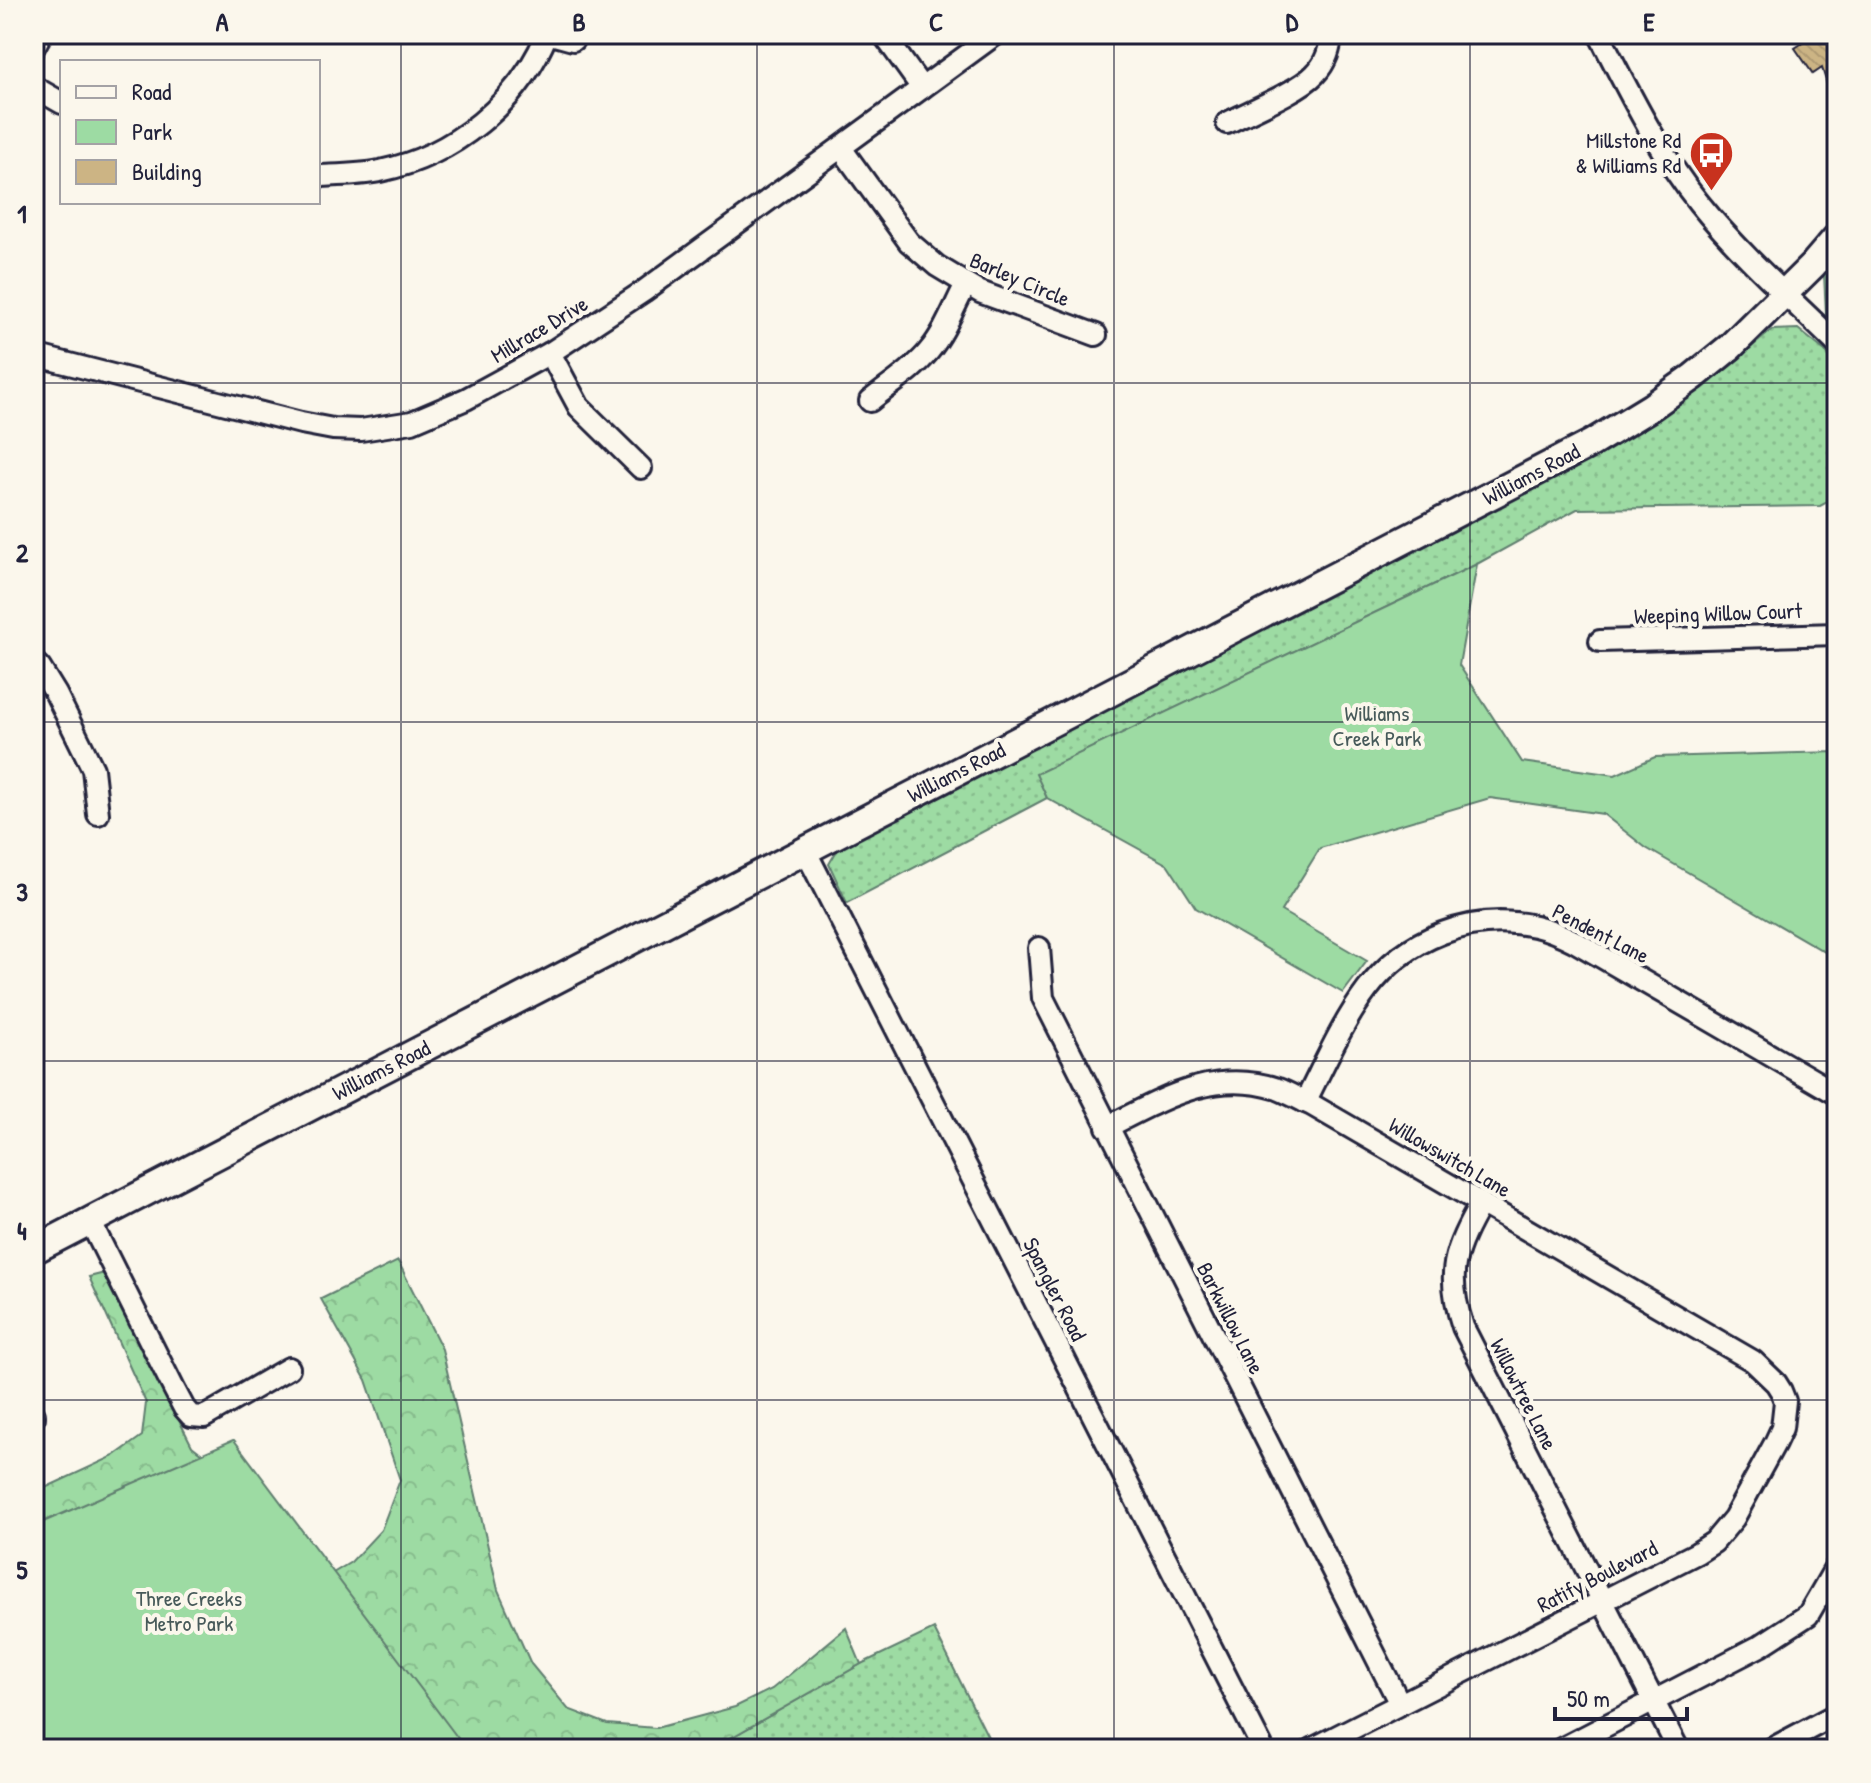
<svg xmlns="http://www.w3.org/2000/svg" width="1871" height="1783" font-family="'Patrick Hand',sans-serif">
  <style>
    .grass { fill: url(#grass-dots); stroke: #607e6f; stroke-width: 2 }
    .forest { fill: url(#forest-crowns); stroke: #607e6f; stroke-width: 2 }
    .green { fill: #9ddba3; stroke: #607e6f; stroke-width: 2 }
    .building { fill: url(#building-back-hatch); stroke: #22223b; stroke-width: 2 }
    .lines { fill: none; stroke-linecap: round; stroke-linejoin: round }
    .minor-casing { stroke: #22223b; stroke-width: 26 }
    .major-casing { stroke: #22223b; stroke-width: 32 }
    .minor { stroke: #fbf7ec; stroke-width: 20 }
    .major { stroke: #fbf7ec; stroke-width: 26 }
    .grid { fill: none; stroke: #22223b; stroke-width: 2; stroke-opacity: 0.55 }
    .labels { text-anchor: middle; stroke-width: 8; stroke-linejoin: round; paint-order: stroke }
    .poi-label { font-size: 22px; fill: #22223b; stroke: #fbf7ec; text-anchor: end }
    .street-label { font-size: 22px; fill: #22223b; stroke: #fbf7ec }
    .park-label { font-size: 22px; fill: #475a5a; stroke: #fbf7ec }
    .neatline { fill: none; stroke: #22223b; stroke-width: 3 }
    .grid-label { font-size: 26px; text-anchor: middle; font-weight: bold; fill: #22223b }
  </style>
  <defs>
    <pattern id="grass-dots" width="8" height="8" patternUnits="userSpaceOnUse" patternTransform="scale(2)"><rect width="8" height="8" fill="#9ddba3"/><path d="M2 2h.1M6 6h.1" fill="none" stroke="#87bc8d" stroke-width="1.8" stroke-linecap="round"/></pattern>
    <pattern id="forest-crowns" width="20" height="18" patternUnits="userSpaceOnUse" patternTransform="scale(2)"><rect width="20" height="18" fill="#9ddba3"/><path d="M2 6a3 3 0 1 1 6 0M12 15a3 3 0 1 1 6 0" fill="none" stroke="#87bc8d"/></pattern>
    <pattern id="building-back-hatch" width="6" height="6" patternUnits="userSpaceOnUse" patternTransform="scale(2)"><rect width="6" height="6" fill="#ccb484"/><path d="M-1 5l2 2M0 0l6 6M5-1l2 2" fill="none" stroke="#af9a73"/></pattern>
  </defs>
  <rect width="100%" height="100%" fill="#fbf7ec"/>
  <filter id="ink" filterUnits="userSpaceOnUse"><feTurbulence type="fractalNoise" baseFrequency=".0125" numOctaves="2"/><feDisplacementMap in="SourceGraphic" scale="16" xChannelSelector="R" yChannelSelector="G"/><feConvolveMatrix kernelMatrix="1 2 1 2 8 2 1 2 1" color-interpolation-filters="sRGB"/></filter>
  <g filter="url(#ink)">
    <!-- grass -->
    <g class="grass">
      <polygon points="1837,258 1837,326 1826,314 1824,274"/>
      <polygon points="1798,329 1825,351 1837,364 1837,497 1820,506 1577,509 1477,564 1037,774 1047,798 847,903 829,864 842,842 1593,453 1666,412 1730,365 1772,330"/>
      <polygon points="934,1629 994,1749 711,1749 861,1664"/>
    </g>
    <!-- forest -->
    <polygon class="forest" points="398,1261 442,1349 498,1590 531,1664 568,1709 607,1724 656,1728 735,1707 772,1689 846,1628 861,1664 711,1749 34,1749 34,1493 114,1456 142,1436 146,1403 89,1277 105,1273 192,1446 229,1475 318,1582 351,1562 381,1530 400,1480 366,1380 321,1299"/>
    <!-- green -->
    <g class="green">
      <polygon points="1477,564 1459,665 1522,762 1615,775 1655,757 1837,752 1837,959 1646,848 1603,814 1490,798 1320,848 1281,911 1367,961 1343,993 1196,908 1168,865 1047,798 1036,774"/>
      <polygon points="233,1440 234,1440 466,1749 34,1749 34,1526"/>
    </g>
    <!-- building -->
    <polygon class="building" points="1816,34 1832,34 1837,42 1837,107 1834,107 1822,68 1813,74 1795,48"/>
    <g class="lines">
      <defs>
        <g id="minor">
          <polyline points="551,34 573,40"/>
          <polyline points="883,34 922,88"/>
          <path d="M1599,34C1629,92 1658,152 1699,203C1740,254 1790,298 1837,344"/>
          <polyline points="34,47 41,34"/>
          <polyline points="34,87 62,103"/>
          <path d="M1227,123C1250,111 1299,91 1315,74C1325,64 1332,47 1330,34"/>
          <polyline points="841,148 909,242 937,266 980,292 1096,335"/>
          <path d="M318,176C339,175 360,175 380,171C453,156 519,103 547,34"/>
          <polyline points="550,353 579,407 641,468"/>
          <polyline points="34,355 301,423 333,429 361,430 412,422 466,399 550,353 644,291 996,34"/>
          <path d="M870,401C889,385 913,371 929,351C945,332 954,307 966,284"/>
          <polyline points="1600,641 1837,634"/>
          <polyline points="34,662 40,668 56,694 93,769 98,814"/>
          <polyline points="805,850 1263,1749"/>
          <polyline points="1039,948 1043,998 1400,1704"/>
          <path d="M1305,1102C1324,1065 1342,1023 1367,990C1406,938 1471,912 1535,926C1548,929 1562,935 1574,941L1837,1094"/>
          <path d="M1107,1127C1163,1099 1213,1068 1278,1089C1289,1093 1300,1100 1312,1105L1753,1361L1776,1383L1781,1391L1785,1401L1782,1428L1775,1443L1734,1518L1714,1542L1697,1553L1312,1749"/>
          <path d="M1481,1203C1454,1251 1445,1273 1463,1327L1678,1749"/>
          <polyline points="90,1221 174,1389 184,1408 191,1416 204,1417 289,1368"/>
          <polyline points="34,1415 34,1417"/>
          <polyline points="1561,1749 1760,1646 1808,1615 1837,1565"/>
          <polyline points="1771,1749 1837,1714"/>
        </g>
        <polyline id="major" points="34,1250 1592,443 1651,407 1693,377 1730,347 1813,265 1837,237"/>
      </defs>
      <!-- minor casing -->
      <use href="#minor" class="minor-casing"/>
      <!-- major casing -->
      <use href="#major" class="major-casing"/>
      <!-- minor -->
      <use href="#minor" class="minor"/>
      <!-- major -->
      <use href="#major" class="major"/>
    </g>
  </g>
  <!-- grid -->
  <path class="grid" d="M401,34V1749M757,34V1749M1114,34V1749M1470,34V1749M34,383H1837M34,722H1837M34,1061H1837M34,1400H1837"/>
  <!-- icons -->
  <defs>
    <symbol id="bus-pin" viewBox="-11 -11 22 30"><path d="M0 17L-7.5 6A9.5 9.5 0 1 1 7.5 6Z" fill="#c8321e" stroke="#fbf7ec"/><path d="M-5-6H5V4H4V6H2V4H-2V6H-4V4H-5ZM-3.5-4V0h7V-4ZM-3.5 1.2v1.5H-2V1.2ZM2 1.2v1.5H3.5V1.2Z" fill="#fff"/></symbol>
  </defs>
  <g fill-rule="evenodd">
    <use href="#bus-pin" x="1686" y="128" width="51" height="69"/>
  </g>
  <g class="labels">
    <!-- poi labels -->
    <g class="poi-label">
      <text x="1681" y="148">Millstone Rd<tspan x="1681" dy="25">&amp; Williams Rd</tspan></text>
    </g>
    <!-- street labels -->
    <g class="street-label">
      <text transform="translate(1020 279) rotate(23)" y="8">Barley Circle</text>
      <text transform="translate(539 329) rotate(-31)" y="8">Millrace Drive</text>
      <text transform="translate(1531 474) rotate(-28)" y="8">Williams Road</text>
      <text transform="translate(1718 613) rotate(-2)" y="8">Weeping Willow Court</text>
      <text transform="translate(956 772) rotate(-27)" y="8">Williams Road</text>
      <text transform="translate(1601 933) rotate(27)" y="8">Pendent Lane</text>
      <text transform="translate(381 1070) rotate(-27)" y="8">Williams Road</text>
      <text transform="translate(1450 1157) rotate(30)" y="8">Willowswitch Lane</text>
      <text transform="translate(1055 1289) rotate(63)" y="8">Spangler Road</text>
      <text transform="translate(1231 1318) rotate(63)" y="8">Barkwillow Lane</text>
      <text transform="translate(1524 1394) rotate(63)" y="8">Willowtree Lane</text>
      <text transform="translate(1597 1576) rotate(-27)" y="8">Ratify Boulevard</text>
    </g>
    <!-- park labels -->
    <g class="park-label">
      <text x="1377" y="721">Williams<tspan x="1377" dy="25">Creek Park</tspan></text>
      <text x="189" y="1606">Three Creeks<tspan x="189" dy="25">Metro Park</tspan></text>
    </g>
  </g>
  <!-- margin -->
  <rect width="1871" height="1783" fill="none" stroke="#fbf7ec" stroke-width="88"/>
  <!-- legend -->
  <rect x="60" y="60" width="260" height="144" fill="#fbf7ec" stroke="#a4a2a5" stroke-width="2"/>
  <rect x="76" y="86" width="40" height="12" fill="#fbf7ec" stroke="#a4a2a5" stroke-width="2"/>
  <text x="132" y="100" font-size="24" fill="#22223b">Road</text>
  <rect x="76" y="120" width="40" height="24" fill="#9ddba3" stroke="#a4a2a5" stroke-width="2"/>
  <text x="132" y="140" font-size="24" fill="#22223b">Park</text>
  <rect x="76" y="160" width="40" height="24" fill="#ccb484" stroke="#a4a2a5" stroke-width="2"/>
  <text x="132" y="180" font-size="24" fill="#22223b">Building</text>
  <!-- scale -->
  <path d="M1555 1707v12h132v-12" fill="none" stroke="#22223b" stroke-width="4"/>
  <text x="1567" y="1707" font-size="24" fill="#22223b" stroke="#fbf7ec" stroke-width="6" paint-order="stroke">50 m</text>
  <rect x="44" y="44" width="1783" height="1695" class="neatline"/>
  <g class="grid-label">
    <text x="222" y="31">A</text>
    <text x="579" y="31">B</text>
    <text x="936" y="31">C</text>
    <text x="1292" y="31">D</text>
    <text x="1649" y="31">E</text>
    <text x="22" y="223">1</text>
    <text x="22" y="562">2</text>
    <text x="22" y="901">3</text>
    <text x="22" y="1240">4</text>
    <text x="22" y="1579">5</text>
  </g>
</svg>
